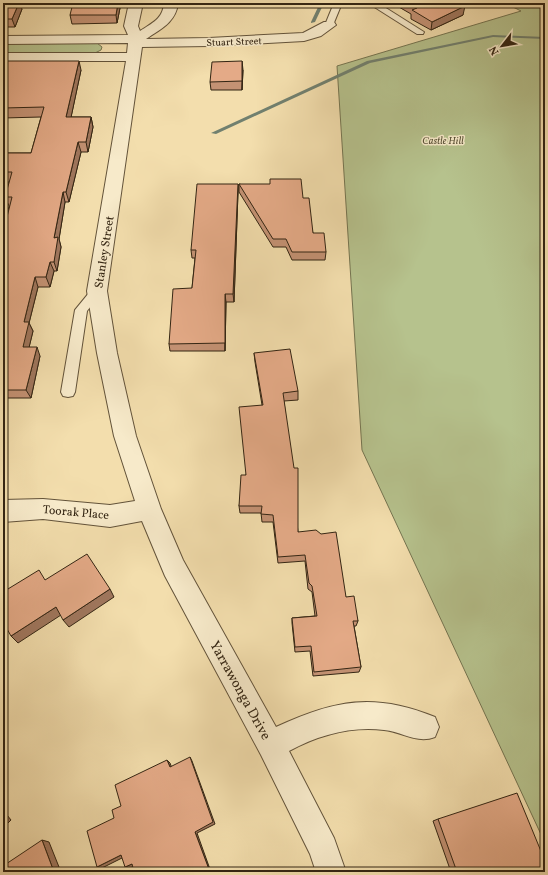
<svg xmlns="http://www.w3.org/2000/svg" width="548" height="875" font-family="Vollkorn,serif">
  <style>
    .green { fill: #b6c28d; stroke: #747450 }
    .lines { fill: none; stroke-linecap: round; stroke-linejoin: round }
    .stream { fill: #71806f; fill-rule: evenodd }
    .lane-casing { stroke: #63533a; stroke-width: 2 }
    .street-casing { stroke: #63533a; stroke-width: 2 }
    .lane { fill: #f7eaca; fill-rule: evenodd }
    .street { fill: #f7eaca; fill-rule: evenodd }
    .wall { fill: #c49274; stroke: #332513 }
    .shaded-wall { fill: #a0775e; stroke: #332513 }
    .building { fill: #e4aa87; stroke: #332513 }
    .labels { text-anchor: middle; stroke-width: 3; stroke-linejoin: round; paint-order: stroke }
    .far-street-label { font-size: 10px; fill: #332513; stroke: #f7eaca }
    .far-park-label { font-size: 10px; font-style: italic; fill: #544c32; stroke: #f7eaca }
    .street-label { font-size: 12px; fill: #332513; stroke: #f7eaca }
    .near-street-label { font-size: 14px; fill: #332513; stroke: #f7eaca }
  </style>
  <rect width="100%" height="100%" fill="#f3dead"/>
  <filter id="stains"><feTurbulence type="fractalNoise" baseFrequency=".005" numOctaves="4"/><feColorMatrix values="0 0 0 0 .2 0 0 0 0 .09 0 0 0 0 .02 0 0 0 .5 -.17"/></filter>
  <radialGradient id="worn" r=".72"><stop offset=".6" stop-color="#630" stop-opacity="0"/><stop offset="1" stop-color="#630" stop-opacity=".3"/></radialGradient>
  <!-- green -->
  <g class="green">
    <polygon points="505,3 545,3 545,843 362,450 337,66 521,11"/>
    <polygon points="3,43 97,43 102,47 101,50 95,53 3,53"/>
  </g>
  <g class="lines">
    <!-- stream -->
    <g class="stream">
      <polygon points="320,3 324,3 315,22 311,23 311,22"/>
      <polygon points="493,35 545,37 545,39 493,37 370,63 216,134 211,133 367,61"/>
    </g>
    <defs>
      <g id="lane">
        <polygon points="334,3 342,3 333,25 332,27 326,27 325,25"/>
        <polygon points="368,3 378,3 424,32 423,34 417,34"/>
        <polygon points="97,287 101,288 103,291 87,311 75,392 73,396 68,397 63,396 61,392 75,310 93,288"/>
      </g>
      <path id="street" d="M129,3H143L138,26L140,31C152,23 163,19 164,3H178C176,22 161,29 146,39L209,38L303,33L324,22H334L336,25L321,36L304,41L209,46L142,47L107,291L117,353L136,436L161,509L183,560L276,727C334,700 374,692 435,717L439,727L435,737C417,744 403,732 384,730C351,726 319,735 289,751L334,838L346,872H316L310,854L261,755L165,576L142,521L110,527L43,519L3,522V500L43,499L110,505L135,501L114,436L97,353L87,291L126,61H3V53H127L128,43L3,44V36L128,35L124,26Z"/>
    </defs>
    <!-- lane casing -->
    <use href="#lane" class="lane-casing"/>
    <!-- street casing -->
    <use href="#street" class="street-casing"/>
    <!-- lane -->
    <use href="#lane" class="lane"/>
    <!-- street -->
    <use href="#street" class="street"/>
  </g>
  <!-- wall -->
  <g class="wall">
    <polygon points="3,3 22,9 15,27 3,27"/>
    <polygon points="121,3 117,23 72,24 70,15"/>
    <rect x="200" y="3" width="45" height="3"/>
    <polygon points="392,3 459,3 463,15 431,30 411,19 411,14"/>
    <polygon points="3,61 81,70 71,117 91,117 93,127 88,152 81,152 69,202 65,202 59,239 61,247 57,271 54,271 50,287 38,287 29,323 33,331 29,347 40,356 31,398 3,398 3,233 9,206 5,197 9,182 3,182 3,153 31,153 41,117 3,118"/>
    <polygon points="243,70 242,90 211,90 210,82"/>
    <polygon points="238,184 238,192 234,302 226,302 225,351 170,351 169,344 192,288 195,258 192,258 191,250"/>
    <polygon points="239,184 303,198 313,233 326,252 325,260 292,260 286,247 273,247 239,192"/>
    <polygon points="254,353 298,391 298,400 284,401 298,532 346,597 358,621 356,626 354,626 361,667 359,672 313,676 310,651 295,652 292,623 292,618 315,616 312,592 308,589 305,561 278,563 273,522 262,522 261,513 240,513 239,506 246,475 262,405 255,362"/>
    <polygon points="438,819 545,872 451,872 433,821"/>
  </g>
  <!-- shaded-wall -->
  <g class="shaded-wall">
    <polygon points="19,3 20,3 22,9 15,27 12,19"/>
    <polygon points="118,3 121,3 117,23 116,15"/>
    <polygon points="465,6 463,15 431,30 432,22"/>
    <polygon points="79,61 81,70 69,127 66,117"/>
    <polygon points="242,61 243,70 242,90"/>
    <polygon points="91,117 93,127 88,152 86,142"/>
    <polygon points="78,142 81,152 69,202 66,192"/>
    <polygon points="238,184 238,192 234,302 233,294"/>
    <polygon points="63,192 65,202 59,239 61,247 57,271 54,262 54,238"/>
    <polygon points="50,262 54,271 50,287 46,277"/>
    <polygon points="35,277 38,287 29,323 33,331 27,356 23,347 24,322"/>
    <polygon points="225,294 226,302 225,351"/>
    <polygon points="37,347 40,356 31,398 26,390"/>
    <polygon points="110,589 114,597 69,627 63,620"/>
    <polygon points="56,607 61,615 18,643 11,636"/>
    <polygon points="190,757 192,761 215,824 197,833 211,872 210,872 195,832"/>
    <polygon points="167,760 170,763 173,771 170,767"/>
    <polygon points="3,810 11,820 3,828"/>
    <polygon points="42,840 49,842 61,872 54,872"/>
    <polygon points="121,855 126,856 102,868 97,867"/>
    <polygon points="132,864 136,865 130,868 125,867"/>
  </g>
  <!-- building -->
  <g class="building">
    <polygon points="3,3 19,3 12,19 3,19"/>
    <polygon points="73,3 118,3 116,15 70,15"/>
    <polygon points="408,3 459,3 465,6 432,22 412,10 417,8"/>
    <polygon points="3,61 79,61 66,117 91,117 86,142 78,142 66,192 63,192 54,238 58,237 54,262 50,262 46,277 35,277 24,322 29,322 23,347 37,347 26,390 3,390 3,233 12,197 5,197 12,172 3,172 3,153 31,153 44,107 3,108"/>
    <polygon points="242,61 242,81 210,82 212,62"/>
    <polygon points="270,179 301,179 303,198 309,198 313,233 324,233 326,252 292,252 286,239 273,239 239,184 270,184"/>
    <polygon points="197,184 238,184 233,294 225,294 225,343 169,344 173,289 192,288 196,250 191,250"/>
    <polygon points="290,349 298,391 283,393 294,468 298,468 298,532 316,530 321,534 336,532 346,597 354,596 358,621 353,621 361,667 314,672 311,646 295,647 292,618 317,616 312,586 309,583 305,555 278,557 273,515 261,514 262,506 239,506 241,475 246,475 239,407 263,405 254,353"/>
    <polygon points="87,554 110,589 63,620 56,607 11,636 3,622 3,592 39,570 45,580"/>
    <polygon points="190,757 213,822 195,832 210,872 134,872 132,864 125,867 121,855 97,867 87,831 114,818 112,810 121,806 115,785 167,760 170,767"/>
    <polygon points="517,793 545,861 545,872 457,872 438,819"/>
    <polygon points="42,840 54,872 3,872 3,866"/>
  </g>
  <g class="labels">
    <!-- far-street labels -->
    <g class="far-street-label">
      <text transform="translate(234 41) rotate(-2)" y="4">Stuart Street</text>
    </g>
    <!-- far-park labels -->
    <g class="far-park-label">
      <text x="443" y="144">Castle Hill</text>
    </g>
    <!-- street labels -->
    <g class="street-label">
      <text transform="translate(104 252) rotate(-81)" y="4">Stanley Street</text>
      <text transform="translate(76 512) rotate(5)" y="4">Toorak Place</text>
    </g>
    <!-- near-street labels -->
    <g class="near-street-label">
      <text transform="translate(241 690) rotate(61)" y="5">Yarrawonga Drive</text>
    </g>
  </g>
  <!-- margin -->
  <rect width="548" height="875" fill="none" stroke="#f3dead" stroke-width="16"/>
  <rect x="4" y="4" width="540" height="867" fill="none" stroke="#332513" stroke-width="2"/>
  <rect x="8" y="8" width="532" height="859" fill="none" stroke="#332513"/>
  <!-- north arrow -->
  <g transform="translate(502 46) rotate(239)" stroke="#f7eaca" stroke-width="3" paint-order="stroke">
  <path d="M0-3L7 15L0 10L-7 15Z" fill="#332513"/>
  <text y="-6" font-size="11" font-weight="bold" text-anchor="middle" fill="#332513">N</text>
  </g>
  <rect width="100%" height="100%" filter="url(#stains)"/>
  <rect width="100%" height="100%" fill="url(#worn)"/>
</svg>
